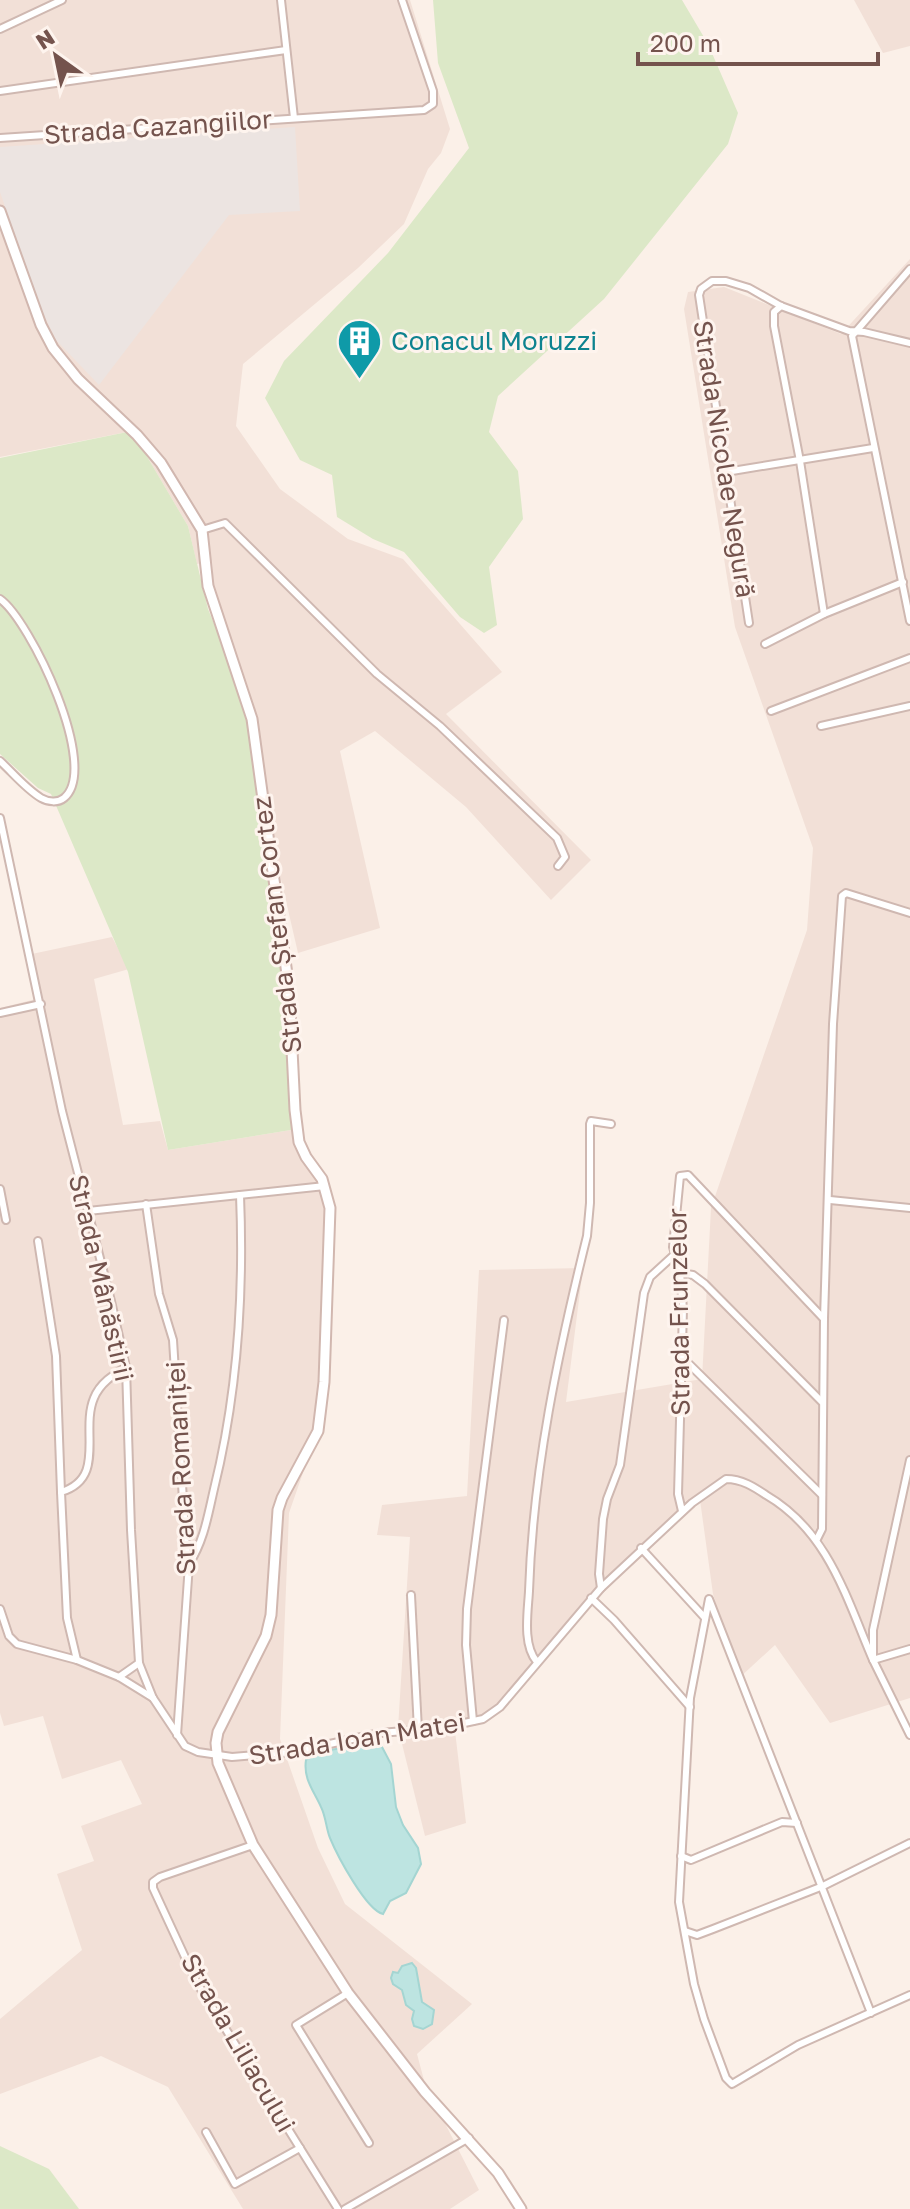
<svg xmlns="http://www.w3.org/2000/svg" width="910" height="2209" font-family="'Golos Text',sans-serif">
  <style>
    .residential { fill: #f2e0d7 }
    .industrial { fill: #ece4e1 }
    .green { fill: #dce8c7 }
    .water { fill: #bde4e1; stroke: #a4d5d2; stroke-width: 2 }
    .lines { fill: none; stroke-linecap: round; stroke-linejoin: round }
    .street-casing { stroke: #cfb8b1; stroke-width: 10 }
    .secondary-casing { stroke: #d1b7af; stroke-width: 13 }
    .street { stroke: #fff; stroke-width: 6 }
    .secondary { stroke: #fff; stroke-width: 9 }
    .labels { text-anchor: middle; stroke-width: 6; stroke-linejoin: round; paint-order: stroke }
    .street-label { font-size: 26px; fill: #74534d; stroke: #fef4ee }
    .culture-label { font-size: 26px; fill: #0d838f; stroke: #fef4ee; text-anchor: start }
  </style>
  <rect width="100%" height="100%" fill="#fbf0e8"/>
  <!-- residential -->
  <g class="residential">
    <polygon points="0,0 410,0 450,129 441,153 428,169 404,224 358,268 243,364 236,426 280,489 348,539 403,559 502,672 446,714 591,860 551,900 466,807 375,731 340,751 380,928 298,953 214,589 212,561 197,564 188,526 132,431 0,457"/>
    <polygon points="854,0 910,0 910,46 883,53"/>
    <polygon points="910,259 910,1698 830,1723 775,1645 738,1679 713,1594 700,1500 595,1597 493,1717 455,1731 466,1823 425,1836 398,1728 410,1537 377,1535 382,1505 467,1496 479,1270 583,1268 566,1402 702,1379 711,1208 807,930 813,848 735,627 684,309 688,292 724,287 841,334"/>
    <polygon points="112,937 129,969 94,979 123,1125 160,1121 168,1150 297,1129 325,1180 335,1222 321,1421 289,1513 280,1739 318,1848 345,1904 472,2004 417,2054 425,2084 479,2190 450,2209 243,2209 168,2087 101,2056 0,2094 0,2019 82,1950 57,1874 94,1861 81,1826 142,1804 121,1760 62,1779 43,1716 4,1726 0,1713 0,1008 36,999 27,955"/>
  </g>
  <!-- industrial -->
  <polygon class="industrial" points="295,127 300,211 229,215 99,385 56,340 38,303 0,192 0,147"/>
  <!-- green -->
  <g class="green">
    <polygon points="433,0 682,0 708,44 738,113 728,144 604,299 498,396 489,432 518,471 523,519 489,567 497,625 484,633 460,617 404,552 373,539 337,517 332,475 300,460 265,398 284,361 388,253 469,148 438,63"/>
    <polygon points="132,431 188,526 208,609 253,719 289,1040 297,1129 168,1150 128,972 51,794 38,788 0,754 0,458"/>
    <polygon points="0,2146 49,2169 79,2209 0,2209"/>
  </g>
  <!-- water -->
  <g class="water">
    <path d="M364,1745L382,1747L391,1764L396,1807L403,1825L418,1848L421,1864L406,1893L390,1901L383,1914C366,1910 337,1855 330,1838C326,1828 326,1817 321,1807C314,1791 303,1779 306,1760L322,1751Z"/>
    <polygon points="412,1963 416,1968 422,2002 434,2010 432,2024 423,2029 414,2026 412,2019 414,2011 406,2005 402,1990 393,1984 391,1978 393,1972 398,1973 402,1966"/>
  </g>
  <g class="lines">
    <defs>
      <g id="street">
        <polyline points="281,0 294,118"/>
        <polyline points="0,29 62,0"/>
        <polyline points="0,91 286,50"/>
        <polyline points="0,138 424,110 433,104 433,91 402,0"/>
        <polyline points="910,269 852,336 910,621"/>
        <polyline points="781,306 774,312 774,326 800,461 824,614"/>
        <polyline points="726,472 873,448"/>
        <polyline points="202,530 225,523 377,674 440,726 557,838 565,857 558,866"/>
        <path d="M0,599C30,620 101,768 64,798C58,803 48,802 41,798C26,789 13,773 0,761"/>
        <polyline points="749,623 699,295 701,289 712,281 726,281 749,288 781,306 849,331 864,332 910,343"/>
        <polyline points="765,644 824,614 903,582"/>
        <polyline points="771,711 910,658"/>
        <polyline points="821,726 910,706"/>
        <path d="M0,818L62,1111L111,1301L126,1367L131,1530L139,1663L153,1698L185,1746L198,1752L232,1757L293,1752L380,1733L441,1728L483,1719L500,1707L601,1588L692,1503L726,1479C742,1479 754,1487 766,1495C828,1531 846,1597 873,1660L910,1649"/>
        <polyline points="0,1013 41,1004"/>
        <polyline points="0,1189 6,1220"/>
        <polyline points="830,1200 910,1208"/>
        <polyline points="146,1204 159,1294 173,1340 186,1548 189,1564 177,1735"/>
        <polyline points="88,1211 325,1186"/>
        <polyline points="38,1241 56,1356 61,1492"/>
        <polyline points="680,1273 693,1275 705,1284 822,1402"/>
        <polyline points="682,1362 689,1364 822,1495"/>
        <polyline points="910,1460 873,1630 873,1660 910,1735"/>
        <polyline points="682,1511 678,1494 683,1309 680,1273 673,1247 680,1176 688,1175 824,1319"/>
        <polyline points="817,1539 822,1529 824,1319 833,1024 842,896 846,893 910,913"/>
        <polyline points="641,1548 705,1618"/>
        <path d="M189,1564C204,1541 208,1515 214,1489C238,1392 244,1293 240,1195"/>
        <polyline points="601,1588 599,1574 603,1519 607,1499 620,1465 644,1293 650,1277 673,1256"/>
        <polyline points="411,1595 418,1730"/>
        <polyline points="591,1598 614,1620 690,1707"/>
        <polyline points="0,1609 9,1636 17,1644 77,1660 119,1677 153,1698"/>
        <path d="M77,1660L67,1618L61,1492C107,1478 80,1431 94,1398C100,1383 113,1375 126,1367"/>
        <path d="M537,1662C522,1645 528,1611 529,1591C533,1470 558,1353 587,1236L590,1203V1124L591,1121L611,1124"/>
        <polyline points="119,1677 139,1663"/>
        <polyline points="473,1721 466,1645 467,1609 504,1320"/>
        <polyline points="253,1845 160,1877 153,1882 153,1888 197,1983 338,2209"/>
        <polyline points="681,1856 691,1860 782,1822 797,1823"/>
        <polyline points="685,1931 697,1935 713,1929 823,1886 910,1843"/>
        <polyline points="348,1993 296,2025 369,2143"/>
        <polyline points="871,2013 709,1599 690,1698 679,1902 694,1984 704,2019 726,2078 732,2084 798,2045 910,1995"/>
        <polyline points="206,2132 235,2184 300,2148"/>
        <polyline points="345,2209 469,2138"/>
      </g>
      <polyline id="secondary" points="0,211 41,325 53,348 78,379 137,435 161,463 202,530 208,586 252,719 289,989 295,1110 299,1142 306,1157 322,1179 330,1208 324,1382 318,1431 282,1498 278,1510 271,1615 266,1636 218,1732 216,1743 218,1763 253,1845 348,1993 425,2092 498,2173 521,2209"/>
    </defs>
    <!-- street casing -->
    <use href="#street" class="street-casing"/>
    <!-- secondary casing -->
    <use href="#secondary" class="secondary-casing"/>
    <!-- street -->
    <use href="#street" class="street"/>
    <!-- secondary -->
    <use href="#secondary" class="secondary"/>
  </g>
  <!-- icons -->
  <defs>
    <symbol id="building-pin" viewBox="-11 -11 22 30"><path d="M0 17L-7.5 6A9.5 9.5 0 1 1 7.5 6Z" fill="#0f9aa8" stroke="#fef4ee"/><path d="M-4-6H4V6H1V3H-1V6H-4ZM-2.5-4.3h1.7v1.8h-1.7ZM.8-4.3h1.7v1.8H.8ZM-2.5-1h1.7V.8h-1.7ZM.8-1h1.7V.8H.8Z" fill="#fff"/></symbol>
  </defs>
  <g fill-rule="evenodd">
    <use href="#building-pin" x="334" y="316" width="51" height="69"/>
  </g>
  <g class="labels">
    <!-- street labels -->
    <g class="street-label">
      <text transform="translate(158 127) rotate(-4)" y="9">Strada Cazangiilor</text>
      <text transform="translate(724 459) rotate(81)" y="9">Strada Nicolae Negură</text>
      <text transform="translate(277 925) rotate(-97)" y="9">Strada Ștefan Cortez</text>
      <text transform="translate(101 1278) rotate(77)" y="9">Strada Mânăstirii</text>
      <text transform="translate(679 1312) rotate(-91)" y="9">Strada Frunzelor</text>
      <text transform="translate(181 1468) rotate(-93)" y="9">Strada Romaniței</text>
      <text transform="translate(357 1739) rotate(-9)" y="9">Strada Ioan Matei</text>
      <text transform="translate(238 2043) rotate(60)" y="9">Strada Liliacului</text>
    </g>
    <!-- culture labels -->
    <g class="culture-label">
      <text x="391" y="350">Conacul Moruzzi</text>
    </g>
  </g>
  <!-- north arrow -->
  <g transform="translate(56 56) rotate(327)" stroke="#fef4ee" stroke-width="6" paint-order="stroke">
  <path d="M0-6L14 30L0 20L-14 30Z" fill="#74534d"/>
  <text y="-12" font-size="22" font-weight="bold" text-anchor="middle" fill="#74534d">N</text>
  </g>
  <!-- scale -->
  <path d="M638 52v12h240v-12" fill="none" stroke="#74534d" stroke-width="4"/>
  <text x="650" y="52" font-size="24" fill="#74534d" stroke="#fef4ee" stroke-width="6" paint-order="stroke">200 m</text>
</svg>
